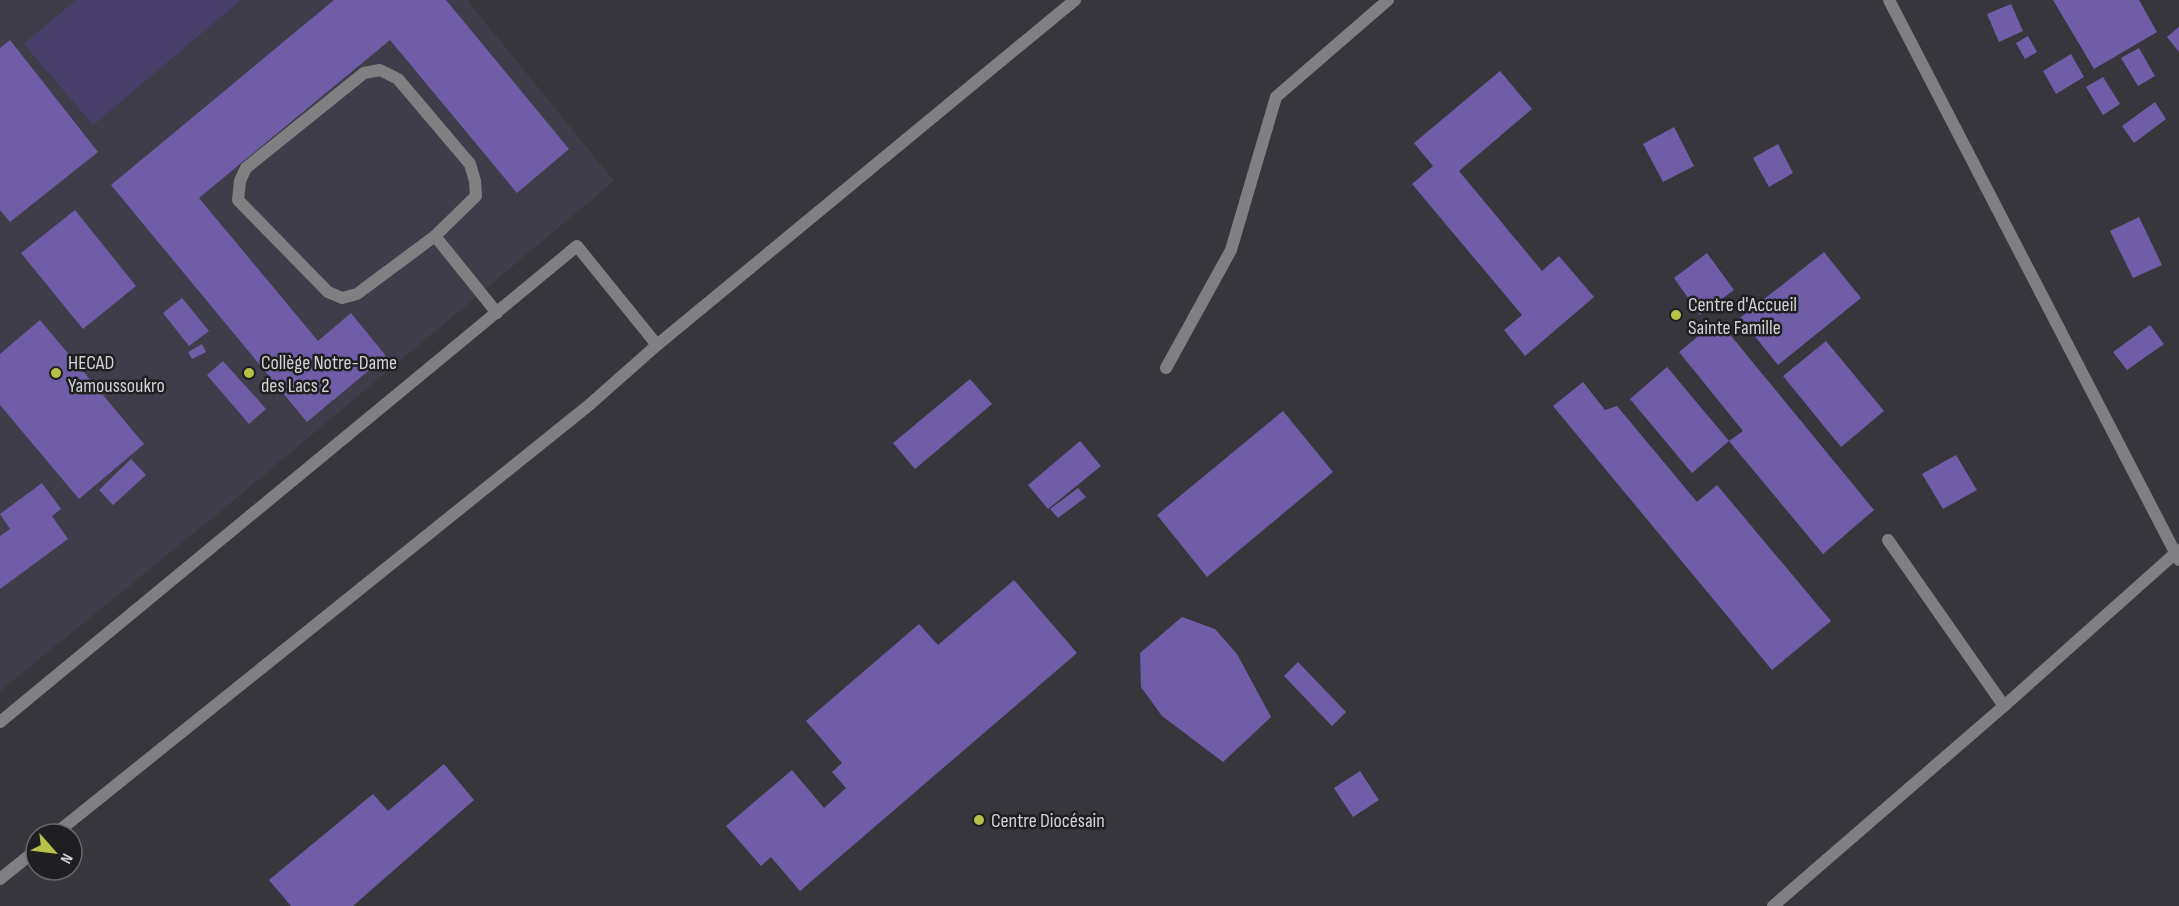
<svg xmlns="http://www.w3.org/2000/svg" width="2179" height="906" font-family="'Sofia Sans Condensed',sans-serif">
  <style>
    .built { fill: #403d4a }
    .green { fill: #493f6b }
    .building { fill: #6f5da8 }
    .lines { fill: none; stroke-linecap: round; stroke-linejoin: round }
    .service { stroke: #808083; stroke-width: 12 }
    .minor { stroke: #808083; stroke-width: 12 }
    .tertiary { stroke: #808083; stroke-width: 12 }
    .poi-dot { fill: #b8c147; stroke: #1f1e21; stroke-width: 2 }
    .labels { text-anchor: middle; stroke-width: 5; stroke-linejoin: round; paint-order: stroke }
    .poi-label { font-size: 20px; fill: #d2d2d6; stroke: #1f1e21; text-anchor: start }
  </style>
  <rect width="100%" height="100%" fill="#38363d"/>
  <!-- built -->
  <polygon class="built" points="0,0 467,0 614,181 222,510 0,691"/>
  <!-- green -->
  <polygon class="green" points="76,0 241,0 93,125 24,44"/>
  <!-- building -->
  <g class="building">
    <polygon points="334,0 446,0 569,149 517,193 390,40 199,198 318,341 351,313 386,356 307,422 111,185"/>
    <polygon points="2053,0 2139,0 2157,32 2094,69"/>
    <polygon points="2011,4 2023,31 1999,42 1987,14"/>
    <polygon points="2179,27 2179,52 2167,37"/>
    <polygon points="2028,36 2037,52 2025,59 2016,43"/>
    <polygon points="10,40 98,152 10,222 0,210 0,48"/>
    <polygon points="2139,48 2155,76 2138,86 2121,58"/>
    <polygon points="2071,54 2084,77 2056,94 2043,71"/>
    <polygon points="1500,71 1532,109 1459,171 1542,271 1559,256 1594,297 1525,356 1504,330 1522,315 1412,184 1433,166 1414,143"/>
    <polygon points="2103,77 2120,104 2103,115 2086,87"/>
    <polygon points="2155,102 2166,119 2134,143 2122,126"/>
    <polygon points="1674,127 1694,166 1663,182 1643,144"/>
    <polygon points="1778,144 1793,173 1769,187 1753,158"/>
    <polygon points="75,210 136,286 83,329 21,253"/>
    <polygon points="2139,217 2162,265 2133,278 2110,231"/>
    <polygon points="1824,252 1861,298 1778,365 1740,318"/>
    <polygon points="1707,253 1734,290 1700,315 1674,278"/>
    <polygon points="182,298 209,331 189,346 163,313"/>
    <polygon points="40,320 144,444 79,499 0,405 0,354"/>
    <polygon points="1718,320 1874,510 1823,554 1729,441 1743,431 1679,352"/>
    <polygon points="2150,325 2164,344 2127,370 2113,352"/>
    <polygon points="1826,341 1884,411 1841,447 1783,376"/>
    <polygon points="202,344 206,352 192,359 188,352"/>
    <polygon points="223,361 266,409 249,424 207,375"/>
    <polygon points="1667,367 1729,441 1692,473 1630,399"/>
    <polygon points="970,379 992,404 915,469 893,443"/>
    <polygon points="1583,382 1605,410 1617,406 1697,502 1717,485 1831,621 1772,670 1553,406"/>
    <polygon points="1283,411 1333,472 1207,577 1157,515"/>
    <polygon points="1080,441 1101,466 1048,509 1028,485"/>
    <polygon points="1956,455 1977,490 1943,509 1922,474"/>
    <polygon points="131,459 146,475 113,505 99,490"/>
    <polygon points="42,483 61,509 52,516 68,539 0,589 0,536 10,529 0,514"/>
    <polygon points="1078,488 1086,497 1058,518 1050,509"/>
    <polygon points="1014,580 1077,653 800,891 771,857 761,866 726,826 792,770 824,808 846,788 832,772 842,763 806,721 919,624 938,645"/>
    <polygon points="1182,617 1215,629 1237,654 1271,717 1223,762 1162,716 1141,687 1140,653"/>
    <polygon points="1298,662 1346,712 1332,726 1284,676"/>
    <polygon points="444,764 474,800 353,906 291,906 269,880 373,794 388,811"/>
    <polygon points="1360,771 1379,800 1353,817 1334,788"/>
  </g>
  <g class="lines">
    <!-- service -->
    <g class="service">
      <polygon points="380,70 398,79 470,164 475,181 476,196 435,236 357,294 342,298 328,292 238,200 240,181 246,168 364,73"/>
      <polyline points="435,236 497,313"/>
      <polyline points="1166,368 1231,250 1276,97 1388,0"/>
      <polyline points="1888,540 2004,706"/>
    </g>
    <!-- minor -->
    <g class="minor">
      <polyline points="1889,0 2179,560"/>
      <polyline points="0,722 577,246 657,345"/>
      <polyline points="55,834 588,406 657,345 1075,0"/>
      <polyline points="0,879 36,850"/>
    </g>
    <!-- tertiary -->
    <polyline class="tertiary" points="1773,906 2004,706 2179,550"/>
  </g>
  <!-- markers -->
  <g class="poi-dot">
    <circle cx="1676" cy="315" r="6"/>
    <circle cx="56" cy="373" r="6"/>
    <circle cx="249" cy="373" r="6"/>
    <circle cx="979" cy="820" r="6"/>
  </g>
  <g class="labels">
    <!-- poi labels -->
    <g class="poi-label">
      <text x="1688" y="311">Centre d'Accueil<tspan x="1688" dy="23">Sainte Famille</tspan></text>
      <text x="68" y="369">HECAD<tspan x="68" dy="23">Yamoussoukro</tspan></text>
      <text x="261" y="369">Collège Notre-Dame<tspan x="261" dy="23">des Lacs 2</tspan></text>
      <text x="991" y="827">Centre Diocésain</text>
    </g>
  </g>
  <!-- north arrow -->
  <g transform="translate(54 852) rotate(118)"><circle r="28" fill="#1f1e21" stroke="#676669" stroke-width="1.5"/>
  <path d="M0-4.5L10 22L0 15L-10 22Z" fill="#b8c147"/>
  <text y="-9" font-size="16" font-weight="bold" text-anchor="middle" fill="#d2d2d6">N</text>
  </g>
</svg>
